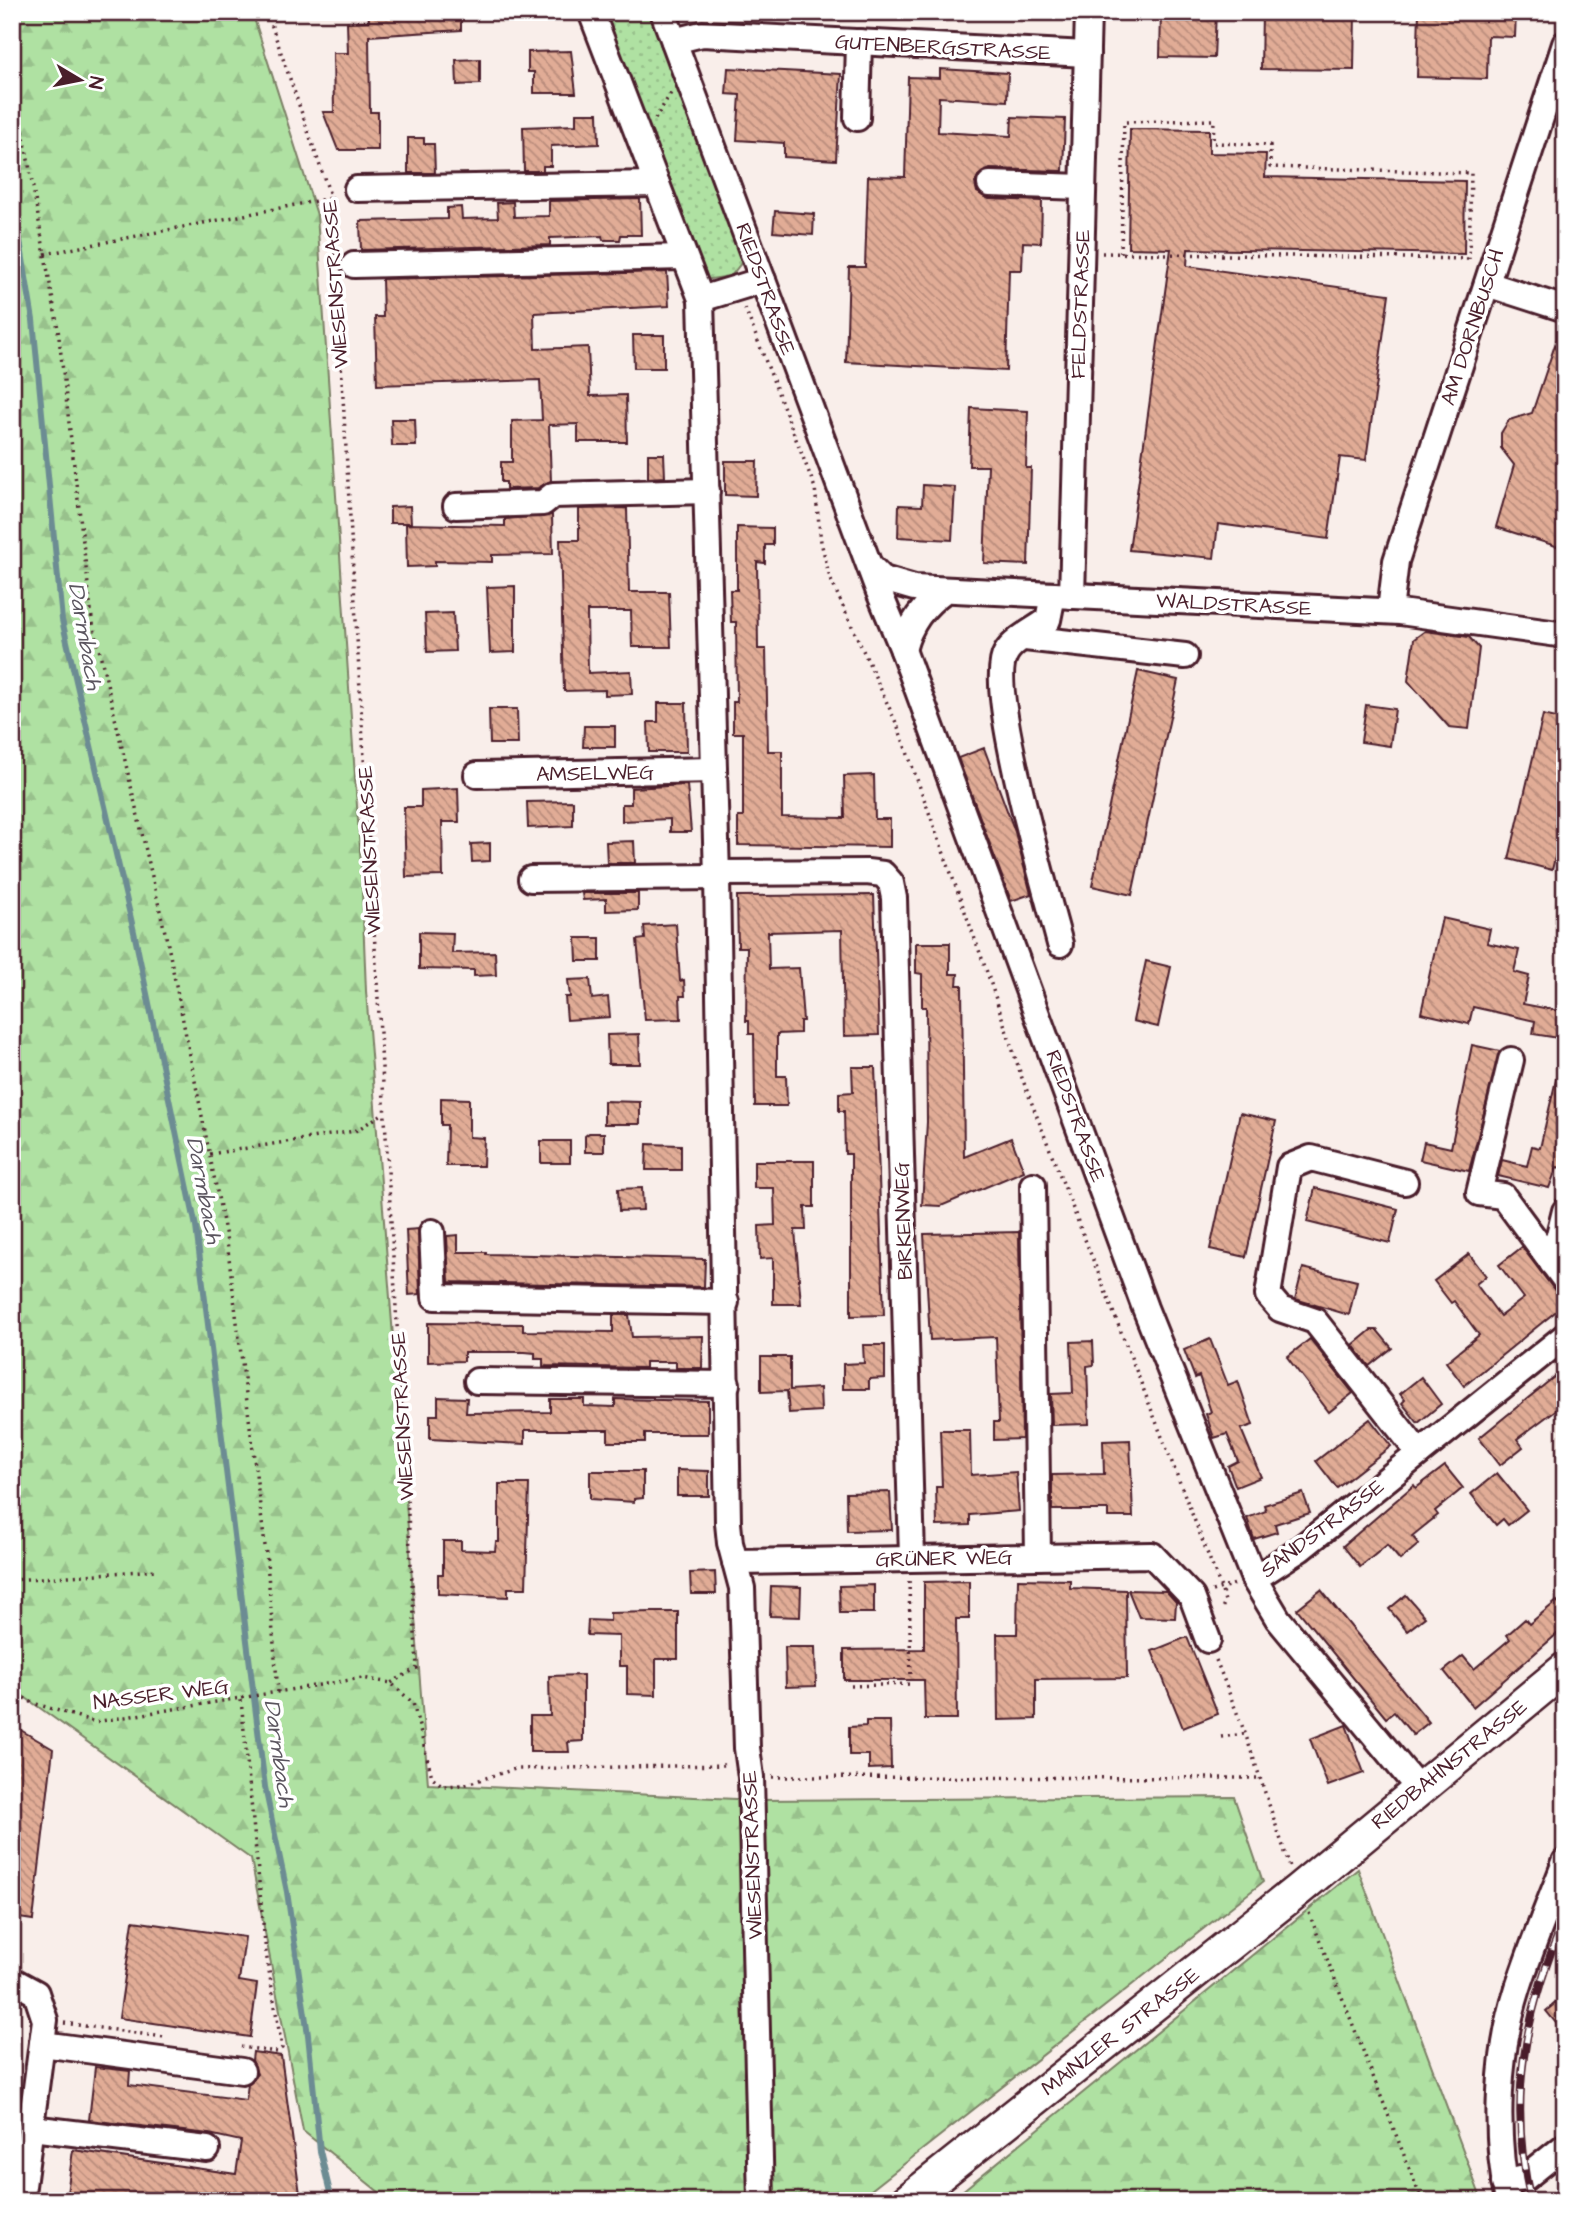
<svg xmlns="http://www.w3.org/2000/svg" width="1577" height="2213" font-family="'Architects Daughter',sans-serif">
  <style>
    .grass { fill: url(#grass-dots); stroke: #7c8066; stroke-width: 2 }
    .forest { fill: url(#forest-firs); stroke: #7c8066; stroke-width: 2 }
    .lines { fill: none; stroke-linecap: round; stroke-linejoin: round }
    .stream { stroke: #6c8c93; stroke-width: 6 }
    .building { fill: url(#building-back-hatch); stroke: #4a1f2b; stroke-width: 2 }
    .minor-casing { stroke: #4a1f2b; stroke-width: 30 }
    .major-casing { stroke: #4a1f2b; stroke-width: 37 }
    .path { stroke: #4a1f2b; stroke-width: 3.5; stroke-dasharray: 2 5; stroke-linecap: butt }
    .minor { stroke: #fff; stroke-width: 24 }
    .major { stroke: #fff; stroke-width: 32 }
    .rail-casing { stroke: #4a1f2b; stroke-width: 8 }
    .rail { stroke: #fff; stroke-width: 5; stroke-dasharray: 16; stroke-linecap: butt }
    .labels { text-anchor: middle; stroke-width: 7; stroke-linejoin: round; paint-order: stroke }
    .street-label { font-size: 21px; fill: #4a1f2b; stroke: #fff }
    .water-label { font-size: 23px; font-style: italic; fill: #5b555f; stroke: #fff }
  </style>
  <defs>
    <pattern id="grass-dots" width="8" height="8" patternUnits="userSpaceOnUse" patternTransform="scale(1.75)"><rect width="8" height="8" fill="#afe1a2"/><path d="M2 2h.1M6 6h.1" fill="none" stroke="#98c18c" stroke-width="1.8" stroke-linecap="round"/></pattern>
    <pattern id="forest-firs" width="22" height="20" patternUnits="userSpaceOnUse" patternTransform="scale(1.75)"><rect width="22" height="20" fill="#afe1a2"/><path d="M5 1l3.5 6h-7zM16 11l3.5 6h-7z" fill="#98c18c"/></pattern>
    <pattern id="building-back-hatch" width="6" height="6" patternUnits="userSpaceOnUse" patternTransform="scale(1.75)"><rect width="6" height="6" fill="#e1ac96"/><path d="M-1 5l2 2M0 0l6 6M5-1l2 2" fill="none" stroke="#b88b7b"/></pattern>
  </defs>
  <rect width="100%" height="100%" fill="#f9eeea"/>
  <filter id="ink" filterUnits="userSpaceOnUse"><feTurbulence type="fractalNoise" baseFrequency=".0143" numOctaves="2"/><feDisplacementMap in="SourceGraphic" scale="14" xChannelSelector="R" yChannelSelector="G"/><feConvolveMatrix kernelMatrix="1 2 1 2 8 2 1 2 1" color-interpolation-filters="sRGB"/></filter>
  <g filter="url(#ink)">
    <!-- grass -->
    <polygon class="grass" points="599,12 650,12 745,258 731,276 704,280"/>
    <!-- forest -->
    <g class="forest">
      <polygon points="12,12 252,12 317,215 361,865 366,991 428,1784 756,1800 1234,1797 1263,1882 857,2201 390,2201 303,2131 251,1859 12,1688"/>
      <polygon points="1358,1869 1482,2201 950,2201"/>
    </g>
    <g class="lines">
      <!-- stream -->
      <polyline class="stream" points="12,192 33,320 62,620 134,932 196,1227 265,1787 287,1892 308,2035 320,2151 332,2201"/>
    </g>
    <!-- building -->
    <g class="building">
      <polygon points="368,12 461,12 461,30 369,36 370,112 378,112 378,150 338,150 323,112 334,112 333,53 348,53 347,22 369,21"/>
      <polygon points="1161,12 1216,12 1214,58 1160,57"/>
      <polygon points="1262,12 1355,12 1354,70 1261,69"/>
      <polygon points="1419,12 1516,12 1515,37 1488,36 1487,79 1417,77"/>
      <polygon points="571,51 576,93 534,93 534,72 528,72 528,52"/>
      <polygon points="480,59 480,84 457,85 456,60"/>
      <polygon points="728,68 841,74 836,160 784,157 784,143 737,140 740,95 726,94"/>
      <polygon points="940,69 1008,73 1007,101 939,97 938,132 1011,136 1012,117 1065,119 1063,171 990,169 978,176 975,183 977,192 989,199 1042,201 1041,243 1023,242 1022,270 1009,270 1006,371 846,362 849,267 865,267 868,176 905,177 908,77 940,78"/>
      <polygon points="576,113 598,113 599,144 551,146 551,166 543,166 543,171 524,171 523,127 576,125"/>
      <polygon points="1130,129 1209,130 1209,153 1266,154 1265,177 1465,181 1464,254 1188,249 1187,266 1389,294 1366,460 1340,457 1328,539 1218,524 1214,558 1129,550 1171,249 1128,248"/>
      <polygon points="408,138 424,138 424,144 434,144 435,173 408,173"/>
      <polygon points="640,199 641,235 621,235 620,240 603,240 602,236 550,238 550,245 361,250 360,221 447,219 447,208 461,207 462,219 498,218 497,203 513,202 514,217 549,216 549,201"/>
      <polygon points="775,211 814,214 813,235 773,232"/>
      <polygon points="667,272 669,306 534,313 535,349 588,347 590,396 626,395 627,442 578,442 578,424 549,425 551,481 538,488 506,489 506,482 501,482 501,462 512,462 512,421 542,420 540,380 377,385 375,317 383,317 382,279"/>
      <polygon points="1562,324 1565,324 1565,549 1496,527 1514,465 1501,448 1501,433 1509,420 1532,413"/>
      <polygon points="633,335 664,335 664,368 634,368"/>
      <polygon points="971,408 1028,411 1026,468 1031,468 1028,565 984,563 988,466 969,466"/>
      <polygon points="391,419 415,419 416,446 392,446"/>
      <polygon points="648,454 664,454 665,477 648,478"/>
      <polygon points="725,461 757,461 756,496 725,495"/>
      <polygon points="923,485 955,487 952,540 898,537 899,505 922,506"/>
      <polygon points="410,506 411,523 390,523 390,507"/>
      <polygon points="627,508 629,592 669,592 671,647 632,647 631,611 587,611 588,673 631,671 632,694 605,695 605,690 564,691 560,540 579,540 579,509"/>
      <polygon points="552,515 553,554 492,555 492,562 435,561 435,566 407,567 406,524 505,526 505,519"/>
      <polygon points="737,527 773,528 773,545 765,545 765,563 757,562 758,649 766,649 768,751 782,751 782,817 845,818 844,776 874,775 875,819 890,819 890,847 738,845 738,817 743,817 743,733 733,733 733,702 737,702 736,622 731,622 730,590 737,590"/>
      <polygon points="515,586 515,652 490,653 487,587"/>
      <polygon points="453,613 455,651 427,652 425,614"/>
      <polygon points="1425,631 1469,637 1479,648 1469,729 1449,727 1408,681 1414,639"/>
      <polygon points="1138,671 1178,680 1132,895 1092,886"/>
      <polygon points="658,703 686,703 687,752 649,752 648,722 658,722"/>
      <polygon points="1366,705 1395,709 1390,746 1361,742"/>
      <polygon points="489,709 517,709 518,744 490,744"/>
      <polygon points="1543,715 1565,720 1565,816 1552,870 1509,859"/>
      <polygon points="584,726 615,726 615,747 583,747"/>
      <polygon points="984,748 1015,832 1031,894 1011,901 958,758"/>
      <polygon points="687,785 691,832 670,832 670,819 622,821 622,804 631,804 631,788"/>
      <polygon points="458,788 459,822 442,822 443,876 406,877 404,807 421,807 421,790"/>
      <polygon points="573,801 573,826 528,828 527,802"/>
      <polygon points="634,841 635,863 607,863 606,842"/>
      <polygon points="490,843 490,861 472,862 471,844"/>
      <polygon points="582,893 638,893 638,910 606,911 606,899 583,900"/>
      <polygon points="874,895 879,1035 844,1036 842,930 768,932 769,969 799,968 803,1021 800,1021 800,1033 777,1034 777,1076 786,1076 787,1106 755,1106 754,1034 749,1034 749,1021 746,1021 747,947 738,947 737,896"/>
      <polygon points="1442,918 1490,929 1487,943 1519,950 1514,972 1529,976 1523,1004 1565,1012 1565,1039 1533,1034 1535,1021 1473,1007 1469,1024 1421,1013"/>
      <polygon points="676,924 680,981 684,980 685,996 680,996 681,1019 645,1020 637,940 645,939 644,926"/>
      <polygon points="419,932 453,933 452,953 495,952 496,975 474,976 474,970 419,969"/>
      <polygon points="576,938 600,938 600,961 577,961"/>
      <polygon points="916,943 950,943 950,974 958,974 957,985 962,985 964,1157 1011,1138 1024,1171 941,1206 922,1205 927,1122 926,1007 922,1007 922,974 916,973"/>
      <polygon points="1146,961 1171,967 1158,1027 1133,1021"/>
      <polygon points="590,979 592,999 608,997 610,1017 567,1020 565,997 570,997 568,980"/>
      <polygon points="639,1034 640,1064 608,1064 607,1035"/>
      <polygon points="1472,1045 1500,1051 1469,1171 1420,1160 1424,1142 1451,1148"/>
      <polygon points="852,1067 875,1067 884,1315 851,1316 851,1154 845,1154 844,1111 839,1111 839,1093 853,1092"/>
      <polygon points="1559,1067 1565,1067 1565,1169 1557,1167 1549,1188 1498,1176 1502,1160 1527,1166 1532,1146 1540,1148"/>
      <polygon points="441,1098 469,1099 469,1137 484,1138 483,1166 446,1166 447,1125 441,1125"/>
      <polygon points="604,1101 640,1102 640,1124 604,1124"/>
      <polygon points="1240,1113 1276,1121 1246,1257 1210,1249"/>
      <polygon points="589,1133 604,1133 604,1152 585,1152 585,1136"/>
      <rect x="541" y="1141" width="29" height="22"/>
      <polygon points="647,1144 681,1145 681,1170 646,1170"/>
      <polygon points="754,1161 814,1161 814,1207 805,1207 806,1230 795,1230 801,1304 773,1304 773,1258 760,1259 759,1226 775,1225 774,1188 754,1188"/>
      <polygon points="642,1188 643,1210 619,1211 618,1189"/>
      <polygon points="1315,1188 1398,1209 1390,1243 1307,1222"/>
      <polygon points="418,1229 420,1294 409,1295 406,1230"/>
      <polygon points="1019,1232 1022,1439 994,1440 994,1422 999,1422 996,1337 930,1340 924,1234"/>
      <polygon points="458,1235 458,1252 486,1252 486,1254 705,1259 704,1287 449,1282 447,1236"/>
      <polygon points="1522,1247 1565,1304 1464,1386 1446,1362 1479,1335 1454,1301 1451,1303 1434,1281 1469,1254 1486,1276 1476,1284 1500,1316 1524,1298 1499,1265"/>
      <polygon points="1303,1268 1357,1281 1349,1315 1295,1299"/>
      <polygon points="613,1315 629,1315 632,1337 703,1336 702,1368 676,1368 676,1362 645,1362 645,1368 543,1366 543,1359 535,1359 535,1353 525,1352 464,1352 464,1361 428,1362 428,1323 523,1324 523,1331 613,1332"/>
      <polygon points="1371,1330 1377,1330 1392,1348 1369,1366 1353,1345"/>
      <polygon points="1210,1339 1228,1385 1238,1381 1253,1425 1241,1429 1261,1477 1236,1487 1228,1466 1238,1461 1227,1434 1214,1438 1206,1414 1211,1412 1199,1376 1195,1378 1184,1350"/>
      <polygon points="1310,1339 1353,1393 1329,1412 1287,1357"/>
      <polygon points="1093,1341 1094,1365 1087,1366 1089,1424 1052,1425 1051,1394 1073,1393 1071,1342"/>
      <polygon points="863,1345 885,1345 885,1378 869,1379 869,1389 843,1389 843,1364 864,1363"/>
      <polygon points="761,1357 790,1357 790,1390 820,1388 821,1411 789,1413 787,1391 761,1392"/>
      <polygon points="1565,1368 1565,1403 1517,1439 1523,1447 1500,1465 1479,1438"/>
      <polygon points="1421,1377 1441,1404 1418,1423 1402,1403 1405,1400 1400,1394"/>
      <polygon points="438,1397 467,1398 466,1413 550,1412 550,1399 584,1399 584,1406 615,1407 615,1399 708,1401 708,1434 645,1434 645,1442 608,1442 608,1430 525,1430 525,1444 430,1439 430,1415 438,1415"/>
      <polygon points="1370,1419 1391,1446 1337,1488 1316,1461"/>
      <polygon points="940,1430 970,1430 971,1475 1016,1472 1019,1511 970,1515 970,1525 937,1526 936,1487 942,1487"/>
      <polygon points="1130,1440 1133,1517 1108,1517 1108,1510 1052,1510 1052,1475 1104,1474 1103,1441"/>
      <polygon points="1445,1466 1463,1488 1435,1511 1438,1515 1412,1536 1419,1544 1400,1560 1387,1545 1360,1567 1343,1546 1414,1485 1416,1488"/>
      <polygon points="677,1470 709,1471 709,1496 677,1496"/>
      <polygon points="590,1471 643,1471 643,1498 634,1499 634,1502 590,1499"/>
      <polygon points="1497,1473 1527,1510 1508,1525 1503,1519 1496,1525 1471,1494"/>
      <polygon points="499,1484 529,1484 526,1588 508,1588 508,1597 438,1594 438,1574 443,1574 443,1541 461,1541 461,1550 495,1551 496,1542 499,1542"/>
      <polygon points="890,1492 892,1530 847,1531 846,1493"/>
      <polygon points="1303,1493 1310,1513 1275,1524 1277,1532 1254,1539 1247,1518 1266,1511 1264,1505"/>
      <polygon points="715,1572 716,1594 691,1594 690,1573"/>
      <polygon points="1018,1579 1070,1580 1070,1588 1126,1590 1127,1678 1036,1679 1036,1719 998,1720 997,1634 1017,1634"/>
      <polygon points="969,1581 969,1619 956,1619 957,1719 925,1719 924,1680 844,1680 844,1650 924,1649 924,1582"/>
      <polygon points="874,1585 874,1613 840,1613 839,1586"/>
      <polygon points="771,1586 801,1587 800,1617 770,1616"/>
      <polygon points="1128,1590 1166,1591 1176,1602 1175,1618 1139,1617"/>
      <polygon points="1321,1590 1429,1722 1413,1735 1394,1712 1386,1718 1297,1609"/>
      <polygon points="1406,1595 1425,1617 1407,1631 1389,1609"/>
      <polygon points="1557,1601 1565,1611 1565,1627 1473,1707 1444,1671 1463,1656 1474,1669 1510,1639 1507,1635 1525,1619 1529,1624"/>
      <polygon points="652,1612 678,1612 678,1659 656,1659 656,1695 627,1694 627,1666 619,1666 619,1636 587,1635 588,1620 610,1621 610,1613"/>
      <polygon points="1187,1637 1218,1714 1183,1728 1152,1651"/>
      <polygon points="785,1647 815,1647 816,1686 786,1687"/>
      <polygon points="583,1675 583,1741 568,1742 569,1752 530,1752 530,1716 550,1716 549,1676"/>
      <polygon points="866,1721 890,1721 891,1768 869,1769 869,1755 849,1755 849,1727 866,1726"/>
      <polygon points="12,1725 53,1749 33,1920 12,1917"/>
      <polygon points="1346,1725 1364,1773 1328,1786 1310,1739"/>
      <polygon points="133,1921 245,1937 239,1981 257,1984 250,2037 119,2018"/>
      <polygon points="1565,1995 1565,2034 1546,2011"/>
      <polygon points="253,2052 281,2056 301,2201 66,2201 73,2150 236,2174 241,2141 209,2134 89,2120 95,2067 130,2071 129,2085 246,2100 248,2084 257,2074 252,2060"/>
    </g>
    <g class="lines">
      <defs>
        <g id="minor">
          <polyline points="591,12 701,299 717,877 728,1523 730,1543 742,1588 747,1748 751,1777 761,2201"/>
          <polyline points="663,12 879,592 903,650 1145,1308 1254,1579 1278,1619 1418,1788"/>
          <polyline points="674,41 702,34 1087,54"/>
          <polyline points="857,118 859,42"/>
          <polyline points="990,184 1083,187"/>
          <polyline points="357,189 657,184"/>
          <polyline points="354,265 683,257"/>
          <polyline points="1487,284 1565,309"/>
          <polyline points="701,299 763,280"/>
          <polyline points="456,506 543,503 553,495 707,491"/>
          <polyline points="870,566 883,579 914,588 1400,612 1565,635"/>
          <path d="M1053,595L1048,620C1036,629 1013,640 1006,653C985,686 1048,897 1060,944"/>
          <polyline points="1072,596 1088,12"/>
          <polyline points="1390,611 1396,561 1565,44"/>
          <polyline points="1025,638 1185,656"/>
          <path d="M903,650C910,623 923,606 945,590"/>
          <polyline points="477,775 714,770"/>
          <polyline points="717,873 867,872 883,874 891,883 894,898 912,1558"/>
          <polyline points="531,879 717,877"/>
          <polyline points="1511,1060 1479,1193 1503,1196 1565,1280"/>
          <polyline points="1405,1182 1311,1158 1289,1167 1268,1295 1280,1309 1315,1321 1419,1453"/>
          <polyline points="1033,1185 1038,1557"/>
          <polyline points="432,1232 435,1297 726,1302"/>
          <polyline points="1552,1263 1565,1211"/>
          <polyline points="477,1381 727,1384"/>
          <polyline points="735,1562 1152,1555 1192,1597 1208,1640"/>
          <polyline points="1254,1579 1300,1549 1565,1336"/>
          <polyline points="12,1980 36,1993 45,2020 21,2201"/>
          <polyline points="42,2044 242,2071"/>
          <polyline points="31,2128 207,2149"/>
          <polyline points="1504,2183 1525,2178 1565,2146"/>
          <path d="M1508,2201C1494,2133 1497,2054 1518,1988C1532,1945 1549,1904 1565,1862"/>
        </g>
        <polyline id="major" points="907,2201 1298,1890 1565,1669"/>
      </defs>
      <!-- minor casing -->
      <use href="#minor" class="minor-casing"/>
      <!-- major casing -->
      <use href="#major" class="major-casing"/>
      <!-- path -->
      <g class="path">
        <polyline points="267,12 331,198 334,255"/>
        <polyline points="12,69 58,329 92,619 168,945 227,1242 267,1562 278,1692"/>
        <polyline points="655,119 671,93"/>
        <polyline points="1102,253 1469,259"/>
        <polyline points="1121,253 1124,122 1214,120 1213,143 1270,145 1270,167 1471,173 1469,259"/>
        <polyline points="45,254 331,198"/>
        <polyline points="336,277 417,1668 391,1683"/>
        <polyline points="745,308 815,488 821,542 830,578 898,727 988,975 1022,1078 1221,1588 1225,1601 1221,1611"/>
        <polyline points="210,1154 355,1131 384,1113"/>
        <polyline points="12,1580 156,1570"/>
        <polyline points="1212,1591 1235,1584"/>
        <polyline points="1216,1660 1245,1733 1290,1867"/>
        <polyline points="851,1686 911,1684 909,1578"/>
        <polyline points="12,1691 33,1703 95,1722 362,1678 391,1683 413,1703 432,1777 443,1786 463,1785 515,1769 727,1765"/>
        <polyline points="241,1700 266,1953 282,2048 277,2052 241,2047"/>
        <polyline points="1221,1737 1244,1734"/>
        <polyline points="772,1777 1257,1778"/>
        <polyline points="1309,1913 1422,2201"/>
        <polyline points="64,2023 164,2037"/>
      </g>
      <!-- minor -->
      <use href="#minor" class="minor"/>
      <!-- major -->
      <use href="#major" class="major"/>
      <defs>
        <path id="rail" d="M1531,2201C1507,2101 1525,2011 1565,1918"/>
      </defs>
      <!-- rail casing -->
      <use href="#rail" class="rail-casing"/>
      <!-- rail -->
      <use href="#rail" class="rail"/>
    </g>
  </g>
  <g class="labels">
    <!-- street labels -->
    <g class="street-label">
      <text transform="translate(943 47) rotate(3)" y="7">GUTENBERGSTRASSE</text>
      <text transform="translate(335 284) rotate(-94)" y="7">WIESENSTRASSE</text>
      <text transform="translate(766 289) rotate(70)" y="7">RIEDSTRASSE</text>
      <text transform="translate(1080 304) rotate(-88)" y="7">FELDSTRASSE</text>
      <text transform="translate(1472 327) rotate(-72)" y="7">AM DORNBUSCH</text>
      <text transform="translate(1234 604) rotate(3)" y="7">WALDSTRASSE</text>
      <text transform="translate(595 773) rotate(-1)" y="7">AMSELWEG</text>
      <text transform="translate(369 850) rotate(-93)" y="7">WIESENSTRASSE</text>
      <text transform="translate(1076 1116) rotate(70)" y="7">RIEDSTRASSE</text>
      <text transform="translate(903 1221) rotate(-92)" y="7">BIRKENWEG</text>
      <text transform="translate(402 1416) rotate(-93)" y="7">WIESENSTRASSE</text>
      <text transform="translate(1322 1528) rotate(-37)" y="7">SANDSTRASSE</text>
      <text transform="translate(944 1558) rotate(-1)" y="7">GRÜNER WEG</text>
      <text transform="translate(161 1694) rotate(-7)" y="7">NASSER WEG</text>
      <text transform="translate(1449 1764) rotate(-39)" y="7">RIEDBAHNSTRASSE</text>
      <text transform="translate(752 1855) rotate(-92)" y="7">WIESENSTRASSE</text>
      <text transform="translate(1120 2031) rotate(-38)" y="7">MAINZER STRASSE</text>
    </g>
    <!-- water labels -->
    <g class="water-label">
      <text transform="translate(86 636) rotate(80)" y="8">Darmbach</text>
      <text transform="translate(205 1190) rotate(79)" y="8">Darmbach</text>
      <text transform="translate(280 1753) rotate(82)" y="8">Darmbach</text>
    </g>
  </g>
  <!-- margin -->
  <rect width="1577" height="2213" fill="none" stroke="#fff" stroke-width="42"/>
  <rect x="21" y="21" width="1535" height="2171" fill="none" stroke="#4a1f2b" stroke-width="2.5" filter="url(#ink)"/>
  <!-- north arrow -->
  <g transform="translate(80 80) rotate(100)" stroke="#ffffff" stroke-width="5" paint-order="stroke">
  <path d="M0-5L12 26L0 18L-12 26Z" fill="#4a1f2b"/>
  <text y="-10" font-size="19" font-weight="bold" text-anchor="middle" fill="#4a1f2b">N</text>
  </g>
</svg>
